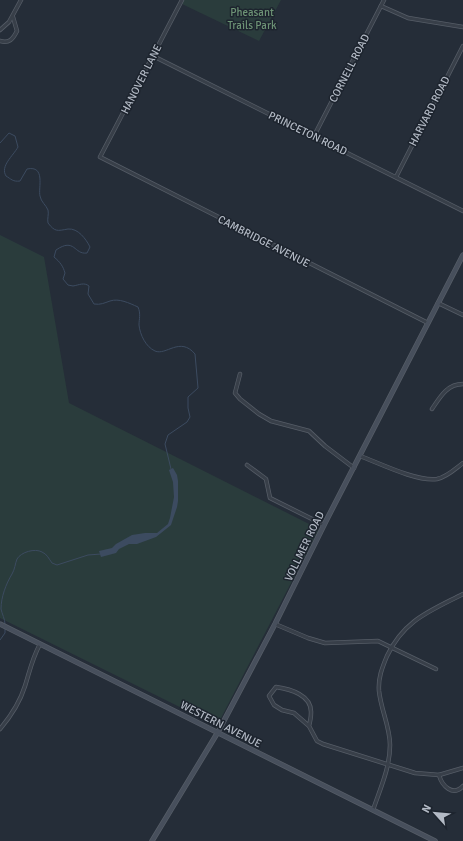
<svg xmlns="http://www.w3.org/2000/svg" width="463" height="841" font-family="Signika,sans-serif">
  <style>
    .green { fill: #2a3c3c }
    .water { fill: #3c4b60 }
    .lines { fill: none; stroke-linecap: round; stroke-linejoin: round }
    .stream { stroke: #3c4b60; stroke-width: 1 }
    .street-casing { stroke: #565d67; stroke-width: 4.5 }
    .secondary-casing { stroke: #565d67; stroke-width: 5.5 }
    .street { stroke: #383f49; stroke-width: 3 }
    .secondary { stroke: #474f5c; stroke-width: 4 }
    .labels { text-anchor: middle; stroke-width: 3; stroke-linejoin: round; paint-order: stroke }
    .park-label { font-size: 11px; fill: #6d9375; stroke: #1d242e }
    .street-label { font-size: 11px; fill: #b3bac5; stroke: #1d242e }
  </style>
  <rect width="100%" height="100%" fill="#252d38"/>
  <!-- green -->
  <g class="green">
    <polygon points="184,0 281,0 259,41 182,4"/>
    <polygon points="0,235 44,257 69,403 319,529 221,718 218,721 212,723 0,618"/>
  </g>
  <!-- water -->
  <polygon class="water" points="173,468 177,475 178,481 178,501 177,507 171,525 156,537 137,544 129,544 119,549 116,553 101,557 99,551 112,548 116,544 132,535 145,533 157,533 168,524 170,518 174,497 173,482 169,470"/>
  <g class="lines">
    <!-- stream -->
    <g class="stream">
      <path d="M0,143L9,133L15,136L18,147C13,156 0,166 6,176C11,179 13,182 20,181L27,169C46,165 38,188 40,196C41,202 46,205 48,210C49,214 47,219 48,223C55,232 57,231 68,229C78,228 86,239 90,247L87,253C74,255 75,237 56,250L54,257C60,262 63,266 65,273L63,279L68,285L73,286C79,285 84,282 89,286L88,294L94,304C101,305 104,303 110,301C119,298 129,303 138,307C141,314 139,319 139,325C140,335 146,347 155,351C166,356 180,336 195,354L198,388L188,397V408L190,417L187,422L168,435L165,444L171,469"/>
      <path d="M5,624C5,619 2,614 1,609C1,597 6,584 12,574C15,569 15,564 17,559C21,552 35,548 42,552C47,554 49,559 52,563L57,565L88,555L101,554"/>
      <polyline points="0,640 5,633 5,628"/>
    </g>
    <defs>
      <g id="street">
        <polyline points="182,0 100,157 428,323"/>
        <polyline points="381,6 408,18 463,27"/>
        <polyline points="0,30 9,22 21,0"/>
        <path d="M0,41C9,44 13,39 17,31L13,17"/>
        <polyline points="153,56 463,211"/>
        <polyline points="314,136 384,0"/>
        <polyline points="396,177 463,46"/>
        <polyline points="438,303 463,315"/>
        <polyline points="240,374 235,393 240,399 259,414 271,421 309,431 325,446 354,468"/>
        <path d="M432,409C440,397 447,384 463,384"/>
        <path d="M360,456C379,463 417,482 437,479C447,477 455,469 463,463"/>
        <polyline points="247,465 266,479 270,498 324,525"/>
        <polyline points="275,624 308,638 325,643 378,641 436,669"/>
        <path d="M309,726C310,722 311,717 311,713C312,695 290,689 276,687L269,696L274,705L282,710L294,713L309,726L317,741L323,744L415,773L439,775L463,768"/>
        <path d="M0,729C11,716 20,702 25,686C30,670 32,659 40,644"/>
        <path d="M439,775C442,786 453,797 463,786"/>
        <path d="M373,810C380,789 390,768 390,745C390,727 381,710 379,691C378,678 382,668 387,656C404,620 430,611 463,594"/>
      </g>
      <g id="secondary">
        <polyline points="0,624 435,841"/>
        <polyline points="152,841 218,732 275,624 326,521 463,255"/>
      </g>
    </defs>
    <!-- street casing -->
    <use href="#street" class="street-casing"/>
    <!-- secondary casing -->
    <use href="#secondary" class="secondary-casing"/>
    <!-- street -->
    <use href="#street" class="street"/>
    <!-- secondary -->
    <use href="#secondary" class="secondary"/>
  </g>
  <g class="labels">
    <!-- park labels -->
    <g class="park-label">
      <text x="252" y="16">Pheasant<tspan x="252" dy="13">Trails Park</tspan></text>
    </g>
    <!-- street labels -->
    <g class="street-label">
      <text transform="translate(349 68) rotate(-63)" y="4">CORNELL ROAD</text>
      <text transform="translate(141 79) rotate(-63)" y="4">HANOVER LANE</text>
      <text transform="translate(429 111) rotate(-63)" y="4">HARVARD ROAD</text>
      <text transform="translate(308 133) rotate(26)" y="4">PRINCETON ROAD</text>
      <text transform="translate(264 241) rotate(27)" y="4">CAMBRIDGE AVENUE</text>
      <text transform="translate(304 546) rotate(-64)" y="4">VOLLMER ROAD</text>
      <text transform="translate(221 724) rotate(27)" y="4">WESTERN AVENUE</text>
    </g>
  </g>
  <!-- north arrow -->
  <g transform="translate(435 813) rotate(297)" stroke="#1d242e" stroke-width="3" paint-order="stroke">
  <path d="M0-3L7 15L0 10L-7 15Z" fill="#b3bac5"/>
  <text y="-6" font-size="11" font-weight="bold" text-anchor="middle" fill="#b3bac5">N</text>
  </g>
</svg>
